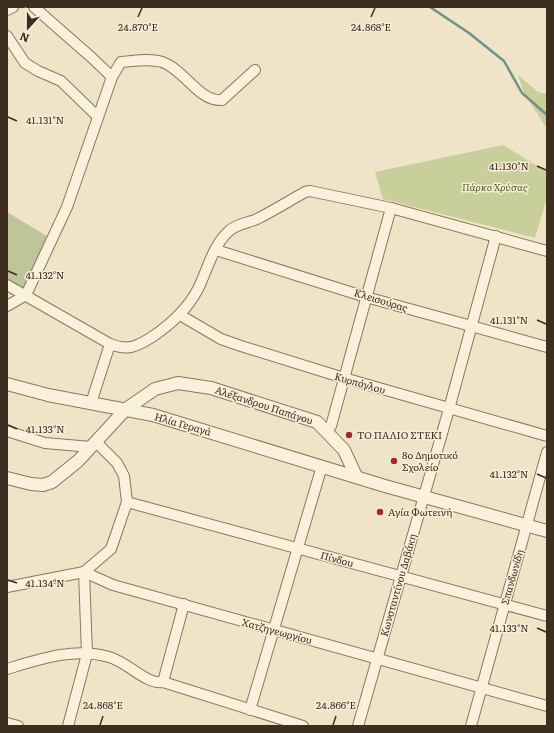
<svg xmlns="http://www.w3.org/2000/svg" width="554" height="733" font-family="Literata,serif">
  <style>
    .green { fill: #c9cf9b }
    .cemetery { fill: #bfc49a }
    .lines { fill: none; stroke-linecap: round; stroke-linejoin: round }
    .stream { stroke: #6f938a; stroke-width: 2.5 }
    .minor-casing { stroke: #8d765c; stroke-width: 12 }
    .tertiary-casing { stroke: #8d765c; stroke-width: 14 }
    .minor { stroke: #faf1dc; stroke-width: 10 }
    .tertiary { stroke: #faf1dc; stroke-width: 12 }
    .ticks { fill: none; stroke: #3d2e20; stroke-width: 1.5 }
    .poi-dot { fill: #9e2a2b; stroke: #f7eed8; stroke-width: 1.5 }
    .labels { text-anchor: middle; stroke-width: 3; stroke-linejoin: round; paint-order: stroke }
    .park-label { font-size: 10px; font-style: italic; fill: #4d5a26; stroke: #f7eed8 }
    .street-label { font-size: 10px; fill: #3d2e20; stroke: #f7eed8 }
    .poi-label { font-size: 10px; fill: #3d2e20; stroke: #f7eed8; text-anchor: start }
    .ticks-label { font-size: 10px; text-anchor: middle; fill: #3d2e20; stroke: #f7eed8; stroke-width: 3; stroke-linejoin: round; paint-order: stroke }
  </style>
  <rect width="100%" height="100%" fill="#f0e4c8"/>
  <!-- green -->
  <g class="green">
    <polygon points="518,75 538,92 547,94 547,129 523,91"/>
    <polygon points="503,145 547,172 547,198 535,238 383,199 375,172"/>
  </g>
  <!-- cemetery -->
  <polygon class="cemetery" points="7,212 50,238 25,290 7,281"/>
  <g class="lines">
    <!-- stream -->
    <polyline class="stream" points="430,7 469,33 504,61 522,93 547,115"/>
    <defs>
      <g id="minor">
        <polyline points="34,7 91,57 112,77"/>
        <polyline points="7,10 13,7"/>
        <polyline points="7,36 25,63 38,71 61,81 98,117"/>
        <polyline points="216,250 366,297 547,347"/>
        <path d="M7,285L110,344C128,351 136,347 152,337C171,324 187,310 198,289C207,271 213,245 229,231C236,224 248,223 257,219C273,211 289,201 305,192L310,191L391,208L547,251"/>
        <path d="M26,295L67,207L112,77L121,62C134,61 150,58 162,62C184,69 199,102 222,100L255,70"/>
        <polyline points="7,306 26,295"/>
        <polyline points="180,315 221,339 241,346 344,378 547,436"/>
        <polyline points="91,403 110,344"/>
        <polyline points="327,430 331,426 391,208"/>
        <polyline points="7,431 45,443 91,447"/>
        <polyline points="127,502 547,616"/>
        <polyline points="7,587 84,572 113,585 547,706"/>
        <path d="M7,669C40,659 74,647 109,657C128,662 146,685 163,682L303,726"/>
        <polyline points="163,682 184,604"/>
        <polyline points="250,710 322,466"/>
        <polyline points="7,723 18,726"/>
        <polyline points="68,726 87,654 84,572 111,549 127,502 124,476 117,463 96,442"/>
        <polyline points="358,726 449,409 496,236"/>
        <polyline points="471,726 547,452"/>
      </g>
      <g id="tertiary">
        <polyline points="7,384 48,395 153,415 385,486 547,531"/>
        <polyline points="7,478 31,484 43,485 52,482 78,461 126,409 155,389 178,383 211,388 317,422 344,450 356,476"/>
      </g>
    </defs>
    <!-- minor casing -->
    <use href="#minor" class="minor-casing"/>
    <!-- tertiary casing -->
    <use href="#tertiary" class="tertiary-casing"/>
    <!-- minor -->
    <use href="#minor" class="minor"/>
    <!-- tertiary -->
    <use href="#tertiary" class="tertiary"/>
  </g>
  <!-- ticks -->
  <path class="ticks" d="M138,17L142,8M371,17L375,8M8,117L17,121M537,166L546,170M8,271L17,275M537,320L546,324M8,425L17,429M537,474L546,478M8,580L17,583M537,628L546,632M100,725L103,716M333,725L336,716"/>
  <!-- markers -->
  <g class="poi-dot">
    <circle cx="349" cy="435" r="4"/>
    <circle cx="394" cy="461" r="4"/>
    <circle cx="380" cy="512" r="4"/>
  </g>
  <g class="labels">
    <!-- park labels -->
    <g class="park-label">
      <text x="495" y="191">Πάρκο Χρύσας</text>
    </g>
    <!-- street labels -->
    <g class="street-label">
      <text transform="translate(381 300) rotate(17)" y="4">Κλεισούρας</text>
      <text transform="translate(360 383) rotate(16)" y="4">Κυρπόγλου</text>
      <text transform="translate(264 405) rotate(18)" y="4">Αλέξανδρου Παπάγου</text>
      <text transform="translate(183 424) rotate(16)" y="4">Ηλία Γεραγά</text>
      <text transform="translate(337 559) rotate(15)" y="4">Πίνδου</text>
      <text transform="translate(512 577) rotate(-74)" y="4">Σπανδωνίδη</text>
      <text transform="translate(398 585) rotate(-74)" y="4">Κωνσταντίνου Δαβάκη</text>
      <text transform="translate(277 631) rotate(15)" y="4">Χατζηγεωργίου</text>
    </g>
    <!-- poi labels -->
    <g class="poi-label">
      <text x="357" y="439">ΤΟ ΠΑΛΙΟ ΣΤΕΚΙ</text>
      <text x="402" y="459">8ο Δημοτικό<tspan x="402" dy="12">Σχολείο</tspan></text>
      <text x="388" y="516">Αγία Φωτεινή</text>
    </g>
  </g>
  <g class="ticks-label">
    <text x="138" y="31">24.870°E</text>
    <text x="371" y="31">24.868°E</text>
    <text x="45" y="124">41.131°N</text>
    <text x="509" y="170">41.130°N</text>
    <text x="45" y="279">41.132°N</text>
    <text x="509" y="324">41.131°N</text>
    <text x="45" y="433">41.133°N</text>
    <text x="509" y="478">41.132°N</text>
    <text x="45" y="587">41.134°N</text>
    <text x="509" y="632">41.133°N</text>
    <text x="103" y="709">24.868°E</text>
    <text x="336" y="709">24.866°E</text>
  </g>
  <!-- border -->
  <rect width="554" height="733" fill="none" stroke="#3d2e20" stroke-width="16"/>
  <!-- north arrow -->
  <g transform="translate(28 28) rotate(201)" stroke="#f7eed8" stroke-width="3" paint-order="stroke">
  <path d="M0-3L7 15L0 10L-7 15Z" fill="#3d2e20"/>
  <text y="-6" font-size="11" font-weight="bold" text-anchor="middle" fill="#3d2e20">N</text>
  </g>
</svg>
